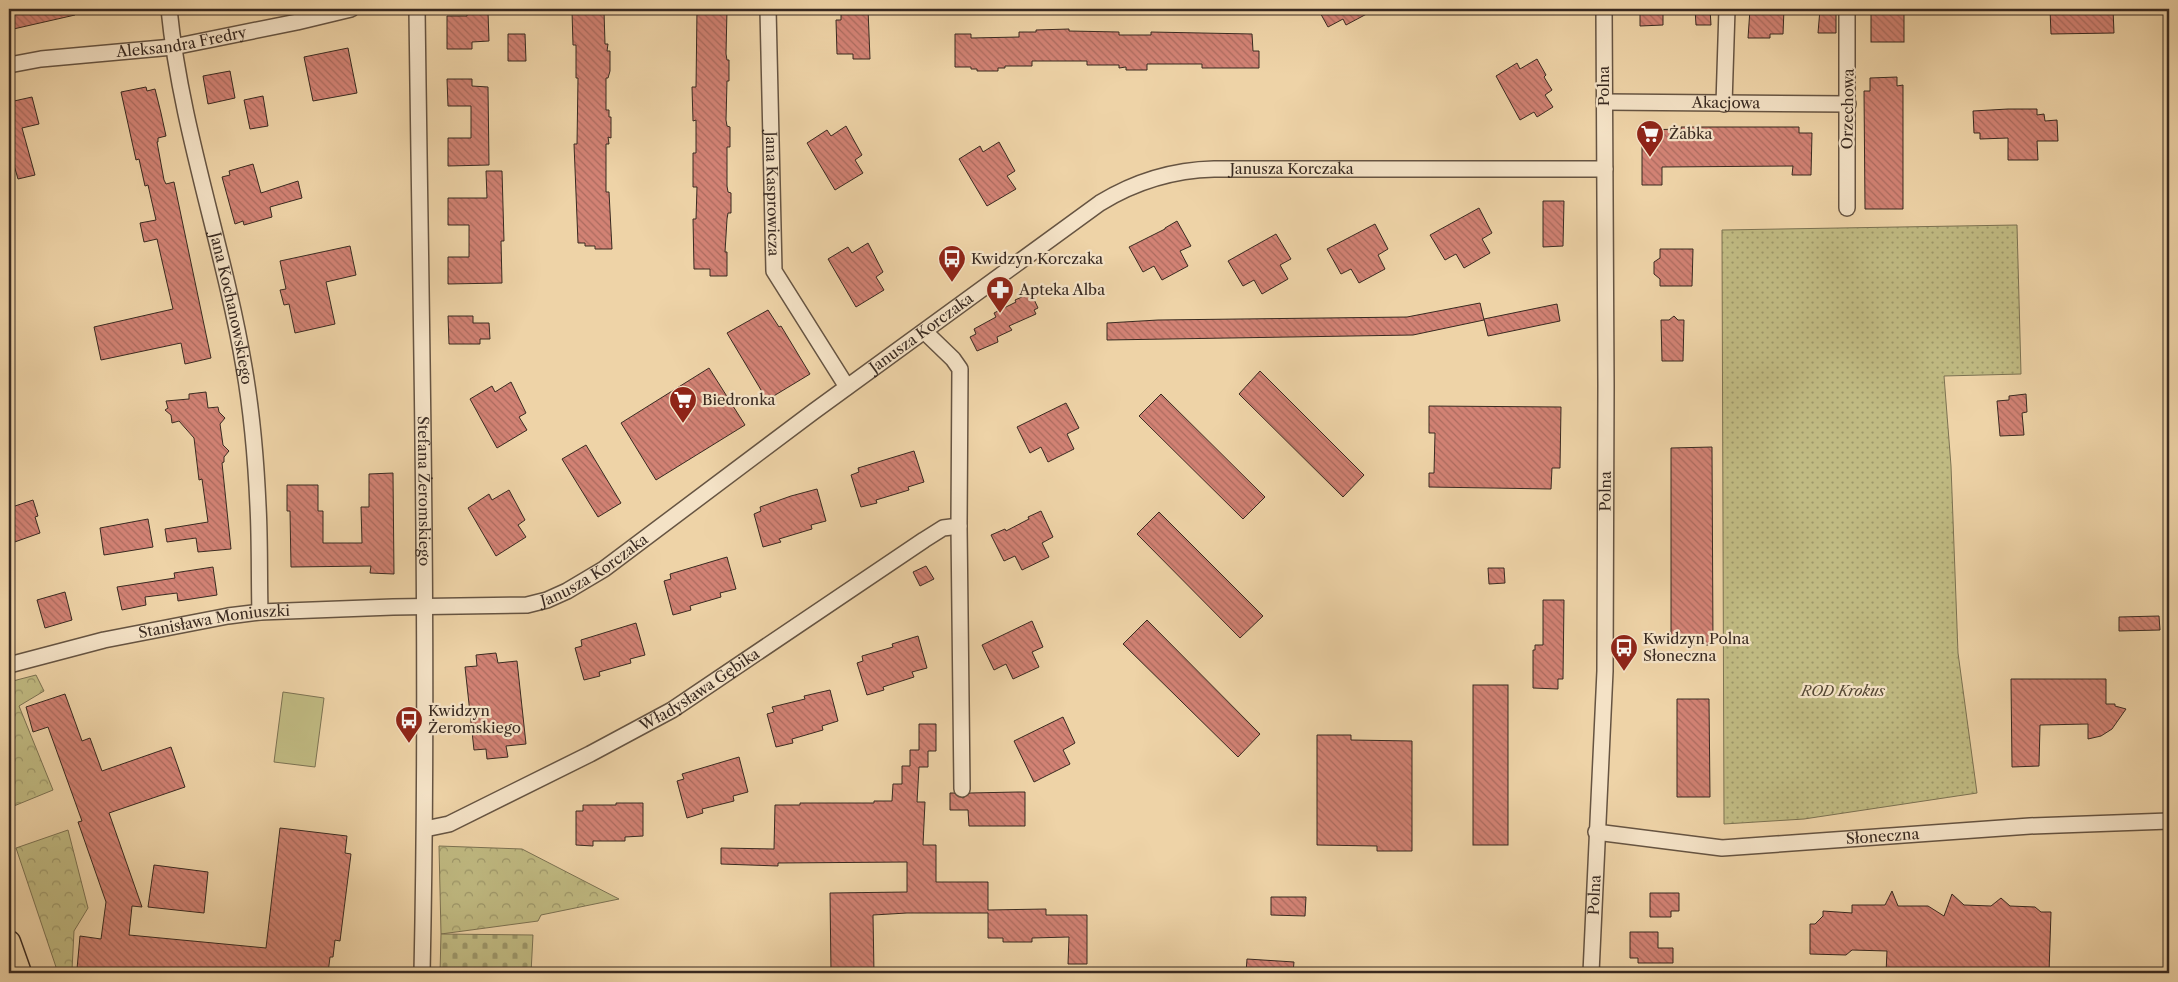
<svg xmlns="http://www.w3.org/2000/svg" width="2178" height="982" font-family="'Libre Caslon Text',serif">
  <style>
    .forest { fill: url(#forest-crowns); stroke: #7c7252 }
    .cemetery { fill: url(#cemetery-stones); stroke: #7c7252 }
    .garden { fill: url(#garden-dots); stroke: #7c7252 }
    .pitch { fill: #c0ba82; stroke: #7c7252 }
    .building { fill: url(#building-back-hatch); stroke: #392a21 }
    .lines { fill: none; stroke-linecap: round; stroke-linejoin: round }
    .street-casing { stroke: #665442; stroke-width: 18 }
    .primary-casing { stroke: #392a21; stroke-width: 25 }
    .street { stroke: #f4e2c6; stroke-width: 15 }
    .primary { stroke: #eed3a7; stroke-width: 22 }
    .labels { text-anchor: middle; stroke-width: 4.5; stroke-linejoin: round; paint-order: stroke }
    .street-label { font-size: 15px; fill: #392a21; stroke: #f4e2c6 }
    .poi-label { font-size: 15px; fill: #392a21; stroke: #f4e2c6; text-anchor: start }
    .park-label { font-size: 15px; font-style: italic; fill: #544734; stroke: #f4e2c6 }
  </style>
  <defs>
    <pattern id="forest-crowns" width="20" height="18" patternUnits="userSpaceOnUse" patternTransform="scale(1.25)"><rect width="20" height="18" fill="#c0ba82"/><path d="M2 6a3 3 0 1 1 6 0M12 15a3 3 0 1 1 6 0" fill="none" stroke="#9d976a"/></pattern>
    <pattern id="cemetery-stones" width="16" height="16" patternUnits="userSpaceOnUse" patternTransform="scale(1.25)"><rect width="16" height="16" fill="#c0ba82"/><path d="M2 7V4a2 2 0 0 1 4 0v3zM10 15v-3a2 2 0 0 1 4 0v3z" fill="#9d976a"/></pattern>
    <pattern id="garden-dots" width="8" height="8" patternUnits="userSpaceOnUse" patternTransform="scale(1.25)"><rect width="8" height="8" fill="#c0ba82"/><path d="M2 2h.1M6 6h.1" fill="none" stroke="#9d976a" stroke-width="1.8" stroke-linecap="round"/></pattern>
    <pattern id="building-back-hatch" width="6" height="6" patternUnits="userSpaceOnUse" patternTransform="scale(1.25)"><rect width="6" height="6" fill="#d28274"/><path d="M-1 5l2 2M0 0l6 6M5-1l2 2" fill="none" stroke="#ab6b5f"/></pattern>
  </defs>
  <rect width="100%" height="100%" fill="#eed3a7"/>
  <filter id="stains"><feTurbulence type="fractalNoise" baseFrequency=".004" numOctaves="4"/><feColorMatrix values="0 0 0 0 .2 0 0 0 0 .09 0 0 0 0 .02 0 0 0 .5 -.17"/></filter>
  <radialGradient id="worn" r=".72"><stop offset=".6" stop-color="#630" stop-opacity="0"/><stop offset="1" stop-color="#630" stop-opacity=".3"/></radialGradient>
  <!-- forest -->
  <g class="forest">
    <polygon points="36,675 44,691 19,706 53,790 9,808 9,682"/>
    <polygon points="68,830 88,908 74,931 72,970 75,973 58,973 16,848"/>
    <polygon points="439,846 522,849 619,899 541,915 538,921 441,934"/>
  </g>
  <!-- cemetery -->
  <polygon class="cemetery" points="441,934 533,935 531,973 440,973"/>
  <!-- garden -->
  <polygon class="garden" points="2017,225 2021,374 1944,376 1951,466 1958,653 1977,793 1804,819 1724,824 1722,230"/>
  <!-- pitch -->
  <polygon class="pitch" points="283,692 324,698 315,767 274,762"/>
  <!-- building -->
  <g class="building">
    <polygon points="9,9 74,9 75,15 9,30"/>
    <polygon points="582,9 603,9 604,11 605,44 608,44 607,51 610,51 610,71 608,78 606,78 606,110 609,110 609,117 611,117 611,138 608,137 609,144 606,144 606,192 609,192 612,249 595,249 595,246 585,246 585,243 578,243 574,144 577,144 578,78 576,78 576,45 573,45 572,11 582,11"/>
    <polygon points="697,9 727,9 726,54 727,60 729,60 729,81 727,81 726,120 727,126 730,127 730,147 727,147 727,186 728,192 731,193 731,213 728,213 727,219 725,252 727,252 727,276 710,276 710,269 694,269 693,219 696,219 697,187 693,187 693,153 696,153 696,120 693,121 692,87 696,87"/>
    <polygon points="841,9 868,9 870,59 853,59 853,54 837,54 836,20 841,20"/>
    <polygon points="1318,9 1376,9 1346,25 1343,19 1328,27"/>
    <polygon points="1640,9 1663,9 1663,25 1640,26"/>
    <polygon points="1695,9 1710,9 1711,25 1696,25"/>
    <polygon points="1750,9 1784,9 1783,34 1770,34 1770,38 1748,38"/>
    <polygon points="1820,9 1836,9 1836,33 1818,33"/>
    <rect x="1871" y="9" width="33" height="33"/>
    <polygon points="2050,9 2113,9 2114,33 2051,34"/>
    <polygon points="467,11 488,12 489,41 472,42 472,49 447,49 447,16 467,16"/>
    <polygon points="1069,29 1069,31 1119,32 1119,35 1151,35 1151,32 1252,34 1253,51 1259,51 1259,68 1202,68 1202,64 1147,64 1147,70 1126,70 1126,67 1119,68 1119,65 1087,65 1087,61 1032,61 1032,66 1005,66 1005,68 998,68 998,71 977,71 977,69 971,69 971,67 955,67 955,34 971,34 971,38 1019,37 1019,32 1036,32 1036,30"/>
    <polygon points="508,34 525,34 526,61 508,61"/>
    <polygon points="348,48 357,93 313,101 304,57"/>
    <polygon points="1537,59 1546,75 1544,77 1552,90 1545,95 1553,107 1537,117 1534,112 1520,120 1496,76 1517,63 1520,69"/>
    <polygon points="230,71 235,98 208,104 203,76"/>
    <polygon points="1897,77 1897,86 1903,85 1903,209 1865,209 1864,91 1870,91 1870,78"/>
    <polygon points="447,79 472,79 472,86 488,87 489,165 448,166 448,138 471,138 471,106 448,106"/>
    <polygon points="146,87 147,91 155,89 161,113 166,136 158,138 158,142 157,142 164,180 166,184 174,182 211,358 185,364 181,343 101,360 94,327 173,309 157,239 144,242 140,223 156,220 148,185 145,186 139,159 136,160 121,92"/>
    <polygon points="12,95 14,101 32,97 39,124 22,128 35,175 18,179 9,148 9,96"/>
    <polygon points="263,96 268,126 250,129 244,100"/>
    <polygon points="2008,109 2037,109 2037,115 2044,114 2045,121 2057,120 2058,141 2037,141 2038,160 2008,160 2008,138 1980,139 1980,133 1974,133 1973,111"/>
    <polygon points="846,126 862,155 855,160 863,173 835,190 807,143 827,130 831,136"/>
    <polygon points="1681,127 1799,127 1799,133 1812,133 1811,175 1792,175 1793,166 1662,167 1662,185 1642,185 1642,130 1681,129"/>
    <polygon points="999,142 1015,171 1007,176 1016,189 987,206 959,159 980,146 983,152"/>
    <polygon points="253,164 261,193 298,181 302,198 270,207 272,217 244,225 243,221 235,224 222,177 230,175 229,171"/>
    <polygon points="486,171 502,171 504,241 501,241 502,283 448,284 448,257 469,257 469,225 448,225 448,198 487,198"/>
    <polygon points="1543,201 1564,201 1563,246 1543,247"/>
    <polygon points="1479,208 1492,233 1482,239 1490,253 1464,268 1456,254 1445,260 1430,235"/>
    <polygon points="1177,221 1191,246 1180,251 1188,266 1162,280 1154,266 1143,272 1129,247 1165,229 1165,228"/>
    <polygon points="1375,224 1388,249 1378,255 1385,269 1359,283 1351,269 1341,274 1327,249"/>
    <polygon points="1276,234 1291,259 1280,265 1288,279 1262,294 1254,280 1243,286 1228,261"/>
    <polygon points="868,243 883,272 876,277 884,290 856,307 828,259 848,247 852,253"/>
    <polygon points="350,246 356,275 326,282 335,324 295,333 289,304 284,305 280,290 286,289 280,261"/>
    <polygon points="1660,249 1693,249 1692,286 1660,286 1660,279 1654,274 1654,262 1660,258"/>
    <polygon points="1031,293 1038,308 1034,310 1036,314 1009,326 1012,330 997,337 998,342 977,351 970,337 976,334 974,329 996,317 994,313 1016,302 1015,300"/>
    <polygon points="1480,303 1484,320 1413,335 1107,340 1107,323 1158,320 1407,317"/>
    <polygon points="1557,304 1560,321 1488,336 1484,319"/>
    <polygon points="768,310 779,327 781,326 810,374 767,400 727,333"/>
    <polygon points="448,316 473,316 473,323 489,323 490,339 480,339 480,344 449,344"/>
    <polygon points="1674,316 1678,320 1684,320 1683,361 1662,361 1661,320 1669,320"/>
    <polygon points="709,368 745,425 656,480 621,423"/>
    <polygon points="1260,371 1364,475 1343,497 1239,394"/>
    <polygon points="511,382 526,413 519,417 527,430 497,448 470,399 492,386 495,392"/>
    <polygon points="206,392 208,408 218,407 219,412 225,418 220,424 223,445 229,451 224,457 224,462 222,463 231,549 198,552 196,538 167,542 165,529 208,522 202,479 199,480 194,438 179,421 172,423 171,415 165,410 168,408 166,401 189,399 189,394"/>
    <polygon points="1161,394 1265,497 1243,519 1139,416"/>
    <polygon points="2026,394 2027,412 2022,413 2024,435 2000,436 1997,401 2009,400 2009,396"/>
    <polygon points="1066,403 1079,428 1067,434 1074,449 1048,462 1041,447 1030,453 1017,427"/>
    <polygon points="1429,406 1561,407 1560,468 1552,468 1551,489 1429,487 1429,473 1434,473 1435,433 1429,433"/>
    <polygon points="586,445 621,503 598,517 562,459"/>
    <polygon points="1712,447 1713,645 1671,645 1671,448"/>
    <polygon points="914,451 924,482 908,487 909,490 876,500 877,503 861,507 851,475 859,472 858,468"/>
    <polygon points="393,473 394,574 370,573 371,566 291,567 290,511 287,511 287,485 318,485 318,511 323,511 323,543 362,543 361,507 369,507 369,474"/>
    <polygon points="817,489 826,521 811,525 812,529 779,539 781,542 763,547 754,514 761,511 760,507 791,496"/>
    <polygon points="509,490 525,520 518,525 526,537 496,556 468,508 489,494 492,500"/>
    <polygon points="33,500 38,516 35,517 40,533 9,544 9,508"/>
    <polygon points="1041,511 1053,537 1042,543 1049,557 1022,570 1015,556 1004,561 991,535 1005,529 1006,531 1029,519 1028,517"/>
    <polygon points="1159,512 1263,616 1240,638 1137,534"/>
    <polygon points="148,519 153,547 104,555 100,528"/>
    <polygon points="727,557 736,589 720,593 721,597 690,606 691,610 673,615 664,581 671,579 670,574"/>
    <polygon points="926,566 934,579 920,586 913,572"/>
    <polygon points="213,567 217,595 178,601 177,593 145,597 146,605 122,610 117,587 175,578 174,573"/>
    <polygon points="1488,568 1504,568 1505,583 1489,584"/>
    <polygon points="65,592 72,620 45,628 37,600"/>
    <polygon points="1543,600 1564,600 1563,679 1558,679 1558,689 1533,688 1533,650 1535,650 1535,645 1543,645"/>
    <polygon points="2159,616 2160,630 2119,631 2119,617"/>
    <polygon points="1147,620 1260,734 1238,757 1123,644"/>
    <polygon points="1032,621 1043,647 1032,652 1039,667 1013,679 1006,664 994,670 982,645"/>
    <polygon points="636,623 645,655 630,659 631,663 599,672 600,676 584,680 575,648 582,646 581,640"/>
    <polygon points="918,636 927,668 912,672 914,677 883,687 884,690 867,695 857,663 863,661 862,656 893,647 892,644"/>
    <polygon points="496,653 498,663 517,661 526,744 506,746 508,757 487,759 486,749 474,750 465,667 477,666 476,655"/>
    <polygon points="2011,679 2106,679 2106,704 2115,704 2115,706 2126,709 2112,729 2101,736 2088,739 2088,724 2040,725 2039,766 2012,767"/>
    <rect x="1473" y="685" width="35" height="160"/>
    <polygon points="830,690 838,721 822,726 823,730 792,739 793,743 776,747 767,714 774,712 772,707 805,699 804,696"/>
    <polygon points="65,694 82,741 90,738 102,771 171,747 185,787 109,813 142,907 132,906 129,935 266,948 280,828 347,836 345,853 351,854 340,941 335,940 333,957 330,957 328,973 121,973 77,969 80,936 101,939 106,902 78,822 82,821 48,727 33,732 26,707"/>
    <polygon points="1677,699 1709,699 1710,797 1677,797"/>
    <polygon points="1063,717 1075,743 1063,750 1070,764 1034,782 1014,741"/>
    <polygon points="919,724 936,724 936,751 928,751 928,767 919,767 917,802 925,802 923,845 936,845 936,882 988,882 988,910 1046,909 1046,915 1087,915 1087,964 1068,964 1069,937 1032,938 1032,942 1003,942 1003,938 988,938 988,913 907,913 873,915 874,973 831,973 830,893 907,892 907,862 778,863 778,866 721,864 721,848 774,849 775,805 800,805 800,803 874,803 874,801 892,801 893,784 902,784 902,766 910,766 910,750 919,750"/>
    <polygon points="1317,735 1351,735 1351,740 1412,741 1412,851 1377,851 1377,846 1317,845"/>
    <polygon points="739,757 748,792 733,796 734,801 702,809 703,813 687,818 677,781 684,779 682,774"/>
    <polygon points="1017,792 1025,792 1025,826 969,826 968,810 950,810 950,793 954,793 963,798 970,793"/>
    <polygon points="616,803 643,803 643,836 625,837 625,841 593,841 593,846 576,845 576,811 583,811 583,805 616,805"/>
    <polygon points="154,865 208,872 204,913 148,907"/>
    <polygon points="1892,891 1898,906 1928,906 1944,916 1952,894 1964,905 1991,906 2001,898 2010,906 2035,907 2041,912 2051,912 2049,973 1886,973 1887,951 1852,950 1846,955 1810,954 1810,924 1815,924 1823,916 1823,911 1852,913 1852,905 1885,905"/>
    <polygon points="1650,893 1679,893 1679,911 1671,911 1671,917 1650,917"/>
    <polygon points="1271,897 1306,897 1305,916 1271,915"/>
    <polygon points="1630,932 1658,932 1658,948 1673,948 1673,963 1638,963 1638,958 1630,958"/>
    <polygon points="1247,959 1294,962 1293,973 1246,973"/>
  </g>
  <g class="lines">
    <defs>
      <g id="street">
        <path id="s1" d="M169,9C181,130 224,247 244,367C252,413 256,460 258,506C260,542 259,577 260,612"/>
        <path id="s2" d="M417,9C421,330 429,652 422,973"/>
        <path id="s3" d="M768,9L774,271L847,387"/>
        <polyline points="1847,9 1847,208"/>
        <path id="s4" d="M9,65L41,59L173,47L297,22L351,9"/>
        <path id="s5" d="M1604,102L1848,104"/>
        <polyline points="1724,104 1727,9"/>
        <polyline points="959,526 962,789"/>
        <path id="s6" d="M9,665L104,640L228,616L260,612L393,607L527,605L547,600L567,591L604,569L813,412L1100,203C1136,181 1172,170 1214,169H1605"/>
        <path id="s7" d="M425,829L449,824L590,754L672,710L924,540L943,528L959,526L960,369L953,359L925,332"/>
        <path id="s8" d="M1596,832L1722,848L2030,826L2169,821"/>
        <path id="s9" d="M1591,973L1605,671L1606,386L1604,9"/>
      </g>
      <polyline id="primary" points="9,942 20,973"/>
    </defs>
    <!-- street casing -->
    <use href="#street" class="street-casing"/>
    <!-- primary casing -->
    <use href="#primary" class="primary-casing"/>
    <!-- street -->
    <use href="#street" class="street"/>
    <!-- primary -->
    <use href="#primary" class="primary"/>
  </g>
  <!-- icons -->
  <defs>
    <symbol id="supermarket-pin" viewBox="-11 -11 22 30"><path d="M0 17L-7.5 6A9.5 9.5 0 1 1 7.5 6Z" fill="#8f2418" stroke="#f4e2c6"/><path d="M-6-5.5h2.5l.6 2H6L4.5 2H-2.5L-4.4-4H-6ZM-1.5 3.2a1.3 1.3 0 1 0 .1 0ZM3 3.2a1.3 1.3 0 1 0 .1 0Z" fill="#fff"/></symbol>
    <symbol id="bus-pin" viewBox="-11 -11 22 30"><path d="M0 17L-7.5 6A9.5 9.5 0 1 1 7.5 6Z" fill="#8f2418" stroke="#f4e2c6"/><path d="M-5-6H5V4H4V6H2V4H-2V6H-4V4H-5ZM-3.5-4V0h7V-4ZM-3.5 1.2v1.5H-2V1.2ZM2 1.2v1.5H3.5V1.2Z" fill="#fff"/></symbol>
    <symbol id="pharmacy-pin" viewBox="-11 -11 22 30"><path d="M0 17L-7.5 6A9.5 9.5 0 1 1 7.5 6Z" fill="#8f2418" stroke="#f4e2c6"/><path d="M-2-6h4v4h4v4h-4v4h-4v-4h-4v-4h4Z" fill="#fff"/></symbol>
  </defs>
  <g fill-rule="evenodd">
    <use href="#supermarket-pin" x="1634" y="118" width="32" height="43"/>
    <use href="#bus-pin" x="936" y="243" width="32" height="43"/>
    <use href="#pharmacy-pin" x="984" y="274" width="32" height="43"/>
    <use href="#supermarket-pin" x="667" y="384" width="32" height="43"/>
    <use href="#bus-pin" x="1608" y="632" width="32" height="43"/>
    <use href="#bus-pin" x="393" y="704" width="32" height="43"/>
  </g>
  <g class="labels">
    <!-- street labels -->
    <g class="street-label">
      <text dy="5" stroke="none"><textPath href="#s4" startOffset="174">Aleksandra Fredry</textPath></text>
      <text transform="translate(1604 86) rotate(-90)" y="5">Polna</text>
      <text dy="5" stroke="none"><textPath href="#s5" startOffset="122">Akacjowa</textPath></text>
      <text transform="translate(1848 109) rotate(-89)" y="5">Orzechowa</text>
      <text dy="5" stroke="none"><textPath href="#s6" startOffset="1424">Janusza Korczaka</textPath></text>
      <text dy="5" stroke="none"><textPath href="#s3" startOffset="185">Jana Kasprowicza</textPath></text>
      <text dy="5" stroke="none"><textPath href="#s1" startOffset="306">Jana Kochanowskiego</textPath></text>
      <text dy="5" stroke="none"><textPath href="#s6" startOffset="1005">Janusza Korczaka</textPath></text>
      <text dy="5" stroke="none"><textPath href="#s2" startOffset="482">Stefana Żeromskiego</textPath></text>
      <text dy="5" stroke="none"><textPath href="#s9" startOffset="482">Polna</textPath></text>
      <text dy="5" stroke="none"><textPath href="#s6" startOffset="600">Janusza Korczaka</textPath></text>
      <text dy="5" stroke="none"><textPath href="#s6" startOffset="210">Stanisława Moniuszki</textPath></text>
      <text dy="5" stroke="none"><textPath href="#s7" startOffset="309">Władysława Gębika</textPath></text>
      <text dy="5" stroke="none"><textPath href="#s8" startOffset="288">Słoneczna</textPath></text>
      <text dy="5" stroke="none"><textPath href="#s9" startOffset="78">Polna</textPath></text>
    </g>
    <!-- poi labels -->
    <g class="poi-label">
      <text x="1669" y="139">Żabka</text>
      <text x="971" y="264">Kwidzyn Korczaka</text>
      <text x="1019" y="295">Apteka Alba</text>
      <text x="702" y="405">Biedronka</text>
      <text x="1643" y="644">Kwidzyn Polna<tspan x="1643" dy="17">Słoneczna</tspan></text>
      <text x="428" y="716">Kwidzyn<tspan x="428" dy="17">Żeromskiego</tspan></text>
    </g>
    <!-- park labels -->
    <g class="park-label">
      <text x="1843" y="696">ROD Krokus</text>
    </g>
  </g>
  <!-- margin -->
  <rect width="2178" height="982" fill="none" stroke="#eed3a7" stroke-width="30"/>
  <rect x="10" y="10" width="2158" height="962" fill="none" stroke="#392a21" stroke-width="2.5"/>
  <rect x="15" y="15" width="2148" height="952" fill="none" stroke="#392a21"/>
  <rect width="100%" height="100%" filter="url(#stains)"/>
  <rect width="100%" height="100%" fill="url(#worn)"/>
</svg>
